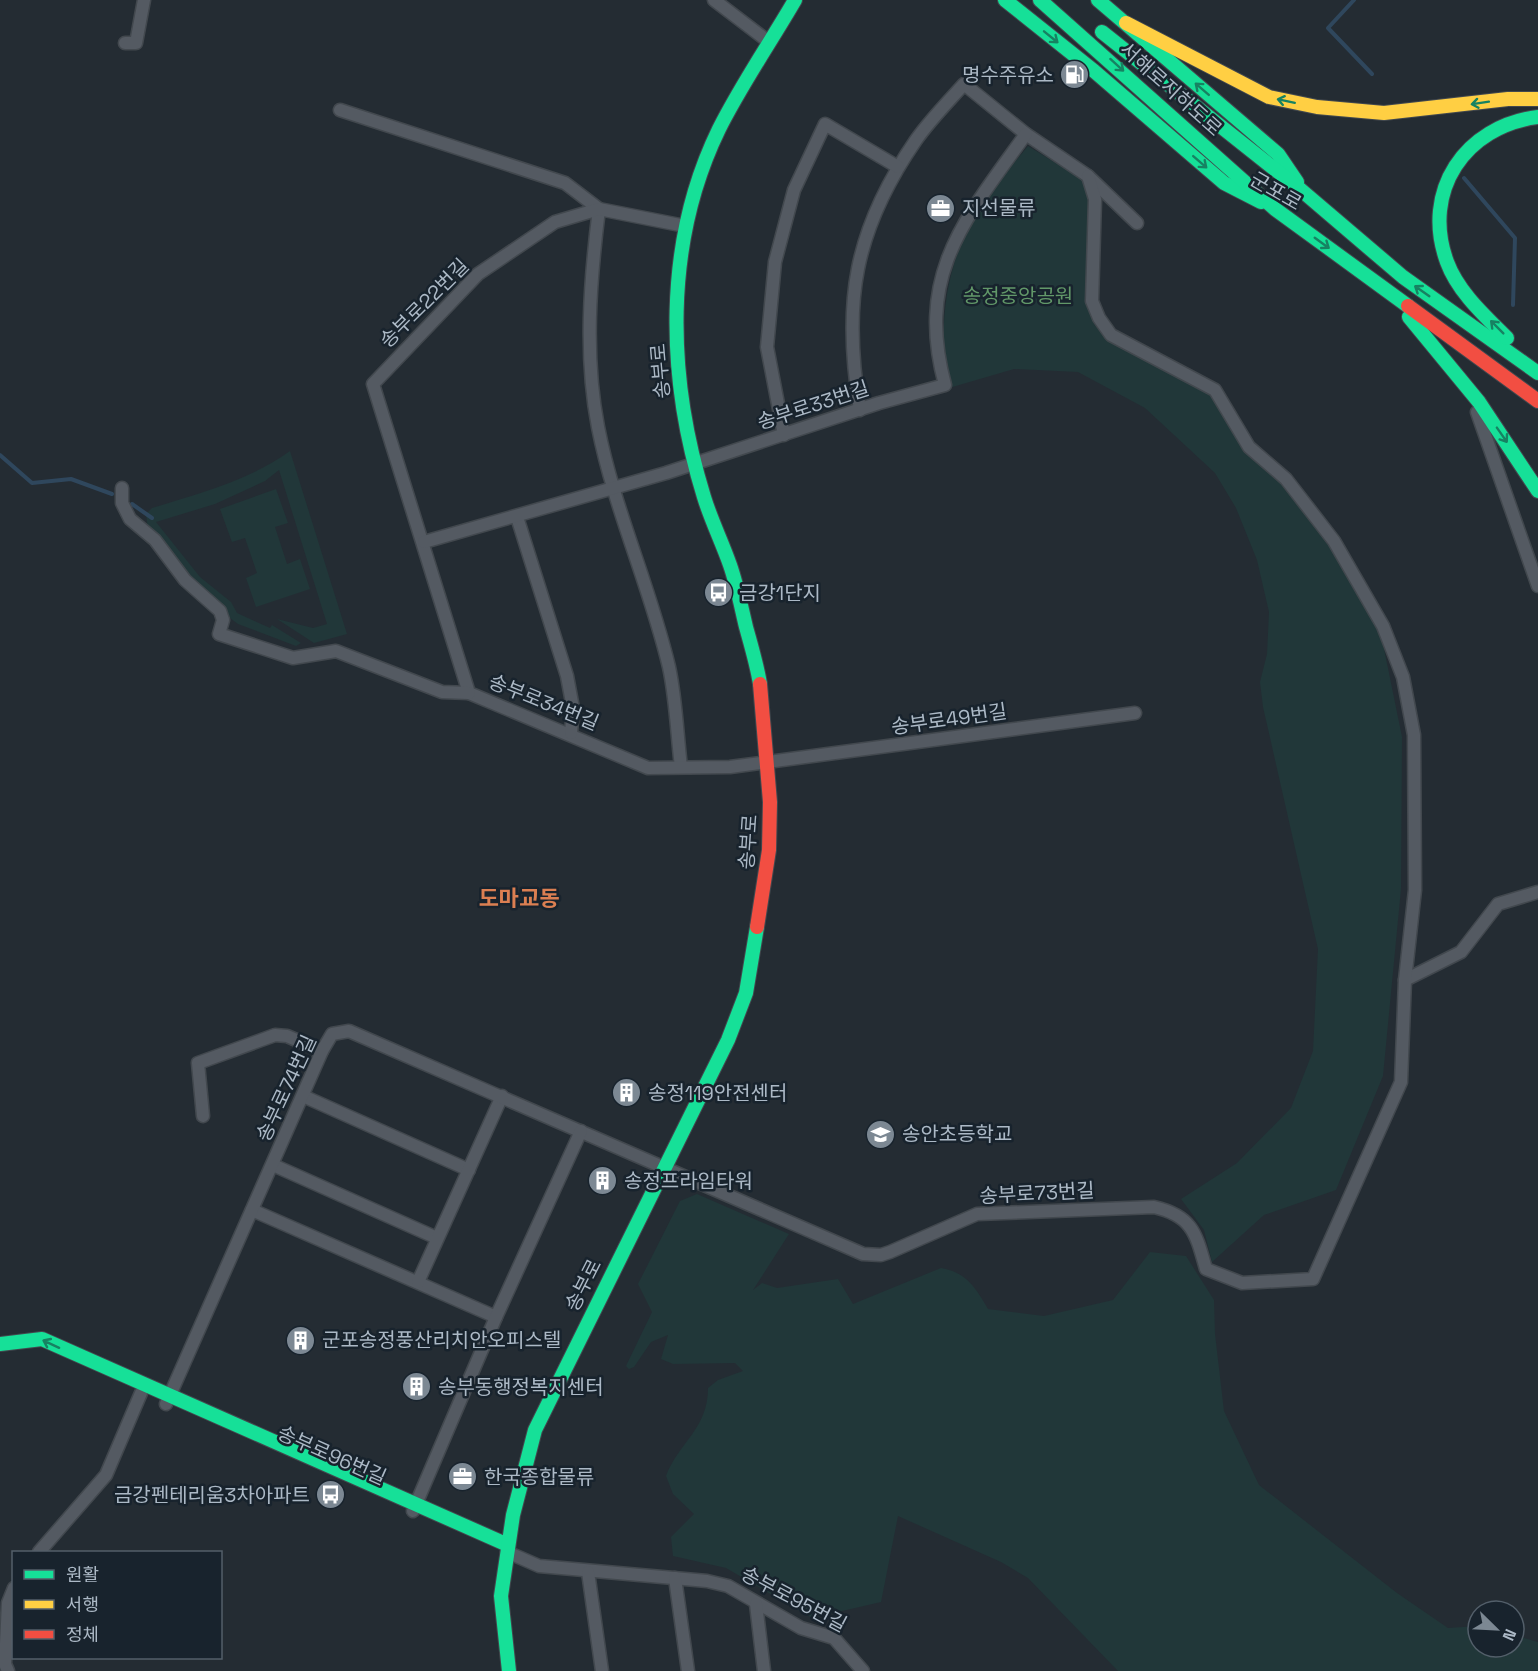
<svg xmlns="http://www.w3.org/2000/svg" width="1538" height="1671" font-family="'Space Grotesk','Noto Sans KR',sans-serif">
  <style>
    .green { fill: #213739 }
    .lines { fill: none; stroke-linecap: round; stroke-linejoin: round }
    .stream { stroke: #2f475d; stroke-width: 4 }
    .street-casing { stroke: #42484e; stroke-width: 15 }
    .fast-casing { stroke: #42484e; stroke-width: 16 }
    .slow-casing { stroke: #42484e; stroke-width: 16 }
    .jam-casing { stroke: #42484e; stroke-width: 16 }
    .street { stroke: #545a62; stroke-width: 12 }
    .fast { stroke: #16e098; stroke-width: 14 }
    .slow { stroke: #ffcf43; stroke-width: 14 }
    .jam { stroke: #f24e42; stroke-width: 14 }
    .oneway { stroke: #178262 }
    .labels { text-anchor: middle; stroke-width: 5; stroke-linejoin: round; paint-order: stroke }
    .poi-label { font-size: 20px; fill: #acb9c6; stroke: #18232d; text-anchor: start }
    .street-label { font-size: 20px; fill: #acb9c6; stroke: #18232d }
    .park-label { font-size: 20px; fill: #629869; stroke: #18232d }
    .quarter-label { font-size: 22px; font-weight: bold; fill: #db7f52; stroke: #18232d }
  </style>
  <rect width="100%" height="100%" fill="#242c33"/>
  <!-- green -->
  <g class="green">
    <path d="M1028,146L1082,179L1089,198L1087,304L1094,324L1108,341L1211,395L1243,450L1282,483L1328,542L1380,629L1402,737L1401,889L1383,1076L1336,1190L1264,1215L1212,1262L1204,1230L1181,1199L1237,1163L1291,1108L1313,1051L1318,949L1263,707L1260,682L1267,654L1269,612L1257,560L1236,508L1215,473L1145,408L1078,372L1014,369L949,388C937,331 945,267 975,215C989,191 1010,168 1028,146Z"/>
    <path d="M290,451L347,634L314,643L277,619L313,628L327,624L279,470L265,481L215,504L156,522L200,577L231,602L237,613L270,628L272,625L301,643L296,646L238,624L230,618L224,606L193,582L148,529L146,514L152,508C201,493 248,481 290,451Z"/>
    <polygon points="276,489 288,523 275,527 287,564 300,559 310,589 256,607 246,578 257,573 245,538 232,542 220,509"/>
    <path d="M697,1194L789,1234L753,1290L762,1283L777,1288L838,1279L853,1304L941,1268C966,1272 976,1288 988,1309L1044,1316L1113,1300L1150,1252L1186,1256L1214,1300L1215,1334L1224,1411L1259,1485L1397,1593L1448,1628L1478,1626V1647H1514V1635L1538,1642V1671H1118L1028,1578L1001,1562L898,1516L881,1602L812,1618L726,1568L673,1556L671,1537L694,1514L673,1494L666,1476C679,1442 708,1429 708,1388L718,1380L743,1371L735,1363L673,1364L661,1359L668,1335L651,1342L634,1367L629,1369L626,1366L652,1312L638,1284L680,1201Z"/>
  </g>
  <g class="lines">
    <!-- stream -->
    <g class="stream">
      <polyline points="1354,0 1328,28 1372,74"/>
      <polyline points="1464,178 1515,238 1513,305"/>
      <polyline points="0,455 32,483 71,479 112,494"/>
      <polyline points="132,504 152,518"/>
    </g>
    <defs>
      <g id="street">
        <polyline points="714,0 769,42"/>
        <polyline points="125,43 136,43 144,0"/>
        <path d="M340,110L565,183L599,209C590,281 584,355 598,427C614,509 650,586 669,667C676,699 677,734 681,767"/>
        <polyline points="685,226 599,209 555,222 478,274 373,384 469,693 648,768 730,767 1135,713"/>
        <path d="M860,410C842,303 854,230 916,140C930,120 948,102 964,84L1026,134L1088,176L1137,223"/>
        <polyline points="1477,412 1538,586"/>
        <polyline points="784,435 767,347 775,262 794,190 825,124 898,167"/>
        <polyline points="122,488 122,503 130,519 155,540 185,580 220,611 223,620 219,634 293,658 336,651 442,692 469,693"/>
        <polyline points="517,517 567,676 573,708 571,733"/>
        <path d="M424,542L666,473L879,403L945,385C915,274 965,219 1026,134"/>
        <polyline points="1405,980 1461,952 1498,904 1538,892"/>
        <polyline points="303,1096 469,1170"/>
        <polyline points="203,1116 198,1063 275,1035 287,1036 322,1051"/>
        <polyline points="273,1165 437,1238"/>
        <polyline points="252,1210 496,1317"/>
        <polyline points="418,1282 502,1096"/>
        <path d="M166,1404L322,1051L332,1034L349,1031L863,1254L881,1255L890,1252L977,1214L1154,1207C1193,1216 1196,1234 1206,1269L1242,1283L1313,1279L1401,1082L1405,980L1415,890L1414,735L1403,677L1383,626L1334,541L1286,479L1249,447L1215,390L1111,335L1099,318L1092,301L1095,199L1088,176"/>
        <polyline points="413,1511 496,1317 581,1131"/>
        <polyline points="39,1552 106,1475 141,1393"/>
        <polyline points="507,1552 539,1566 707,1581 728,1586 801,1628 834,1638 863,1671"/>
        <polyline points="588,1572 602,1671"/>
        <polyline points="675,1578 688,1671"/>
        <polyline points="756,1604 764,1671"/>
        <polyline points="8,1671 5,1664 8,1603 14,1588"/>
      </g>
      <g id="fast">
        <polyline points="1005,0 1094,71 1224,183 1261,202"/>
        <polyline points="1040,0 1275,209 1408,306"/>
        <polyline points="1098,0 1278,154 1297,182"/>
        <polyline points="1102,32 1301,190 1403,277 1538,373"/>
        <polyline points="1409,317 1479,402 1538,491"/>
        <path d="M1507,338C1485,316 1458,292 1447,262C1421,191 1465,126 1538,117"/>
        <path d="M760,684C757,665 751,645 746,627C741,606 737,585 730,565C722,542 711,520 704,497C667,378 663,244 719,129C741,85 770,43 795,0"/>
        <polyline points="0,1344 42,1339 508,1545"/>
        <polyline points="509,1671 501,1596 513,1515 535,1430 728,1040 746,993 757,927"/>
      </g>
      <polyline id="slow" points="1126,23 1269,97 1317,107 1384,113 1508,99 1538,99"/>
      <g id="jam">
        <polyline points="1408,306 1538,401"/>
        <polyline points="757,927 769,850 770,802 760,684"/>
      </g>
    </defs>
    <!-- street casing -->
    <use href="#street" class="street-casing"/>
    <!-- fast casing -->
    <use href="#fast" class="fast-casing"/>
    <!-- slow casing -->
    <use href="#slow" class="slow-casing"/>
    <!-- jam casing -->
    <use href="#jam" class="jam-casing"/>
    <!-- street -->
    <use href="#street" class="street"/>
    <!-- fast -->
    <use href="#fast" class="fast"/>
    <!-- slow -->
    <use href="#slow" class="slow"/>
    <!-- jam -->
    <use href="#jam" class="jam"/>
  </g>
  <!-- one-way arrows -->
  <defs><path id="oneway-shaft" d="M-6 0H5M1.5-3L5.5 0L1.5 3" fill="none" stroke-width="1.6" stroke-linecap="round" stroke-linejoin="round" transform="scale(1.5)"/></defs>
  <g class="oneway">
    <use href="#oneway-shaft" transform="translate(1051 37) rotate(39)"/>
    <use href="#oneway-shaft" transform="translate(1117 65) rotate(42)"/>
    <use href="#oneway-shaft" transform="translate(1202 89) rotate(-139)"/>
    <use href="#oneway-shaft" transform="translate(1286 101) rotate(-168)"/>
    <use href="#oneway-shaft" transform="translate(1480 103) rotate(171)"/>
    <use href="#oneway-shaft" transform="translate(1200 162) rotate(41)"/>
    <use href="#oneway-shaft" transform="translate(1322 243) rotate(36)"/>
    <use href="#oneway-shaft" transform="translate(1422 291) rotate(-145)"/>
    <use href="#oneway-shaft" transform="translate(1497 327) rotate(-135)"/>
    <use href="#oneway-shaft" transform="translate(1502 435) rotate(55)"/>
    <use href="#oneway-shaft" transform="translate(51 1344) rotate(-155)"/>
  </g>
  <!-- icons -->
  <defs>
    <symbol id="fuel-disc" viewBox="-11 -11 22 22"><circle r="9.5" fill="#7c8893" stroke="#18232d"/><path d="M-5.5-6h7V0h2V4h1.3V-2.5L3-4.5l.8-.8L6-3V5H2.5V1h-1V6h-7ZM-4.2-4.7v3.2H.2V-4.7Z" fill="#fff"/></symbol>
    <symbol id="office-disc" viewBox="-11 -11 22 22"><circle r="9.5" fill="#7c8893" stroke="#18232d"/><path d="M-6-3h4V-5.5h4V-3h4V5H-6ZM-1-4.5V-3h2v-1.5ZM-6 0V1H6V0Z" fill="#fff"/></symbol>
    <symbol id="bus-disc" viewBox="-11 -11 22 22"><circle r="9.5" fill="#7c8893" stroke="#18232d"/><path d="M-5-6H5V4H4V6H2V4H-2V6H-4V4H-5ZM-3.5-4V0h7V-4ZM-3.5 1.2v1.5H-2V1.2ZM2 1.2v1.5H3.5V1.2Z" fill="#fff"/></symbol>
    <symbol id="building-disc" viewBox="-11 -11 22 22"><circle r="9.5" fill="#7c8893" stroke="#18232d"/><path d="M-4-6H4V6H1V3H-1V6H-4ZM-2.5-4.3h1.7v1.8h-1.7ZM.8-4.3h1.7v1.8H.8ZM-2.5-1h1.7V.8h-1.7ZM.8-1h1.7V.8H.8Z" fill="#fff"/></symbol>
    <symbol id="school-disc" viewBox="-11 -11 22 22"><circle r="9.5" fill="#7c8893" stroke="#18232d"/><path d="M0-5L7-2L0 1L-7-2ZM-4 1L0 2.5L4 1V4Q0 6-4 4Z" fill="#fff"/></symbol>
  </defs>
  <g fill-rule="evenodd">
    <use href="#fuel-disc" x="1058" y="58" width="33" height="33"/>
    <use href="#office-disc" x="924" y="192" width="33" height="33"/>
    <use href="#bus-disc" x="702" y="576" width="33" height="33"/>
    <use href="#building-disc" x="610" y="1076" width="33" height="33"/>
    <use href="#school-disc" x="864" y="1118" width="33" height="33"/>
    <use href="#building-disc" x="586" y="1164" width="33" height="33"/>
    <use href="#building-disc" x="284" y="1324" width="33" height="33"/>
    <use href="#building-disc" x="400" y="1370" width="33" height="33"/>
    <use href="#office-disc" x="446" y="1460" width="33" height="33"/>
    <use href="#bus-disc" x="314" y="1478" width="33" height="33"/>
  </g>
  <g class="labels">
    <!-- poi labels -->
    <g class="poi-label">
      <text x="1054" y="82" text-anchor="end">명수주유소</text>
      <text x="962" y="215">지선물류</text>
      <text x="739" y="600">금강1단지</text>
      <text x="648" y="1100">송정119안전센터</text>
      <text x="902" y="1141">송안초등학교</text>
      <text x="624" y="1188">송정프라임타워</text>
      <text x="322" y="1347">군포송정풍산리치안오피스텔</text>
      <text x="438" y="1394">송부동행정복지센터</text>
      <text x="484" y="1484">한국종합물류</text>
      <text x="310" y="1502" text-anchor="end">금강펜테리움3차아파트</text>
    </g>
    <!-- street labels -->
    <g class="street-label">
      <text transform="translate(1171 89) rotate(42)" y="7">서해로지하도로</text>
      <text transform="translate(1276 191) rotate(30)" y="7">군포로</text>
      <text transform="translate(424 303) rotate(-45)" y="7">송부로22번길</text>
      <text transform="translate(660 371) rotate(-95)" y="7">송부로</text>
      <text transform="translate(813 405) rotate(-18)" y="7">송부로33번길</text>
      <text transform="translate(544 702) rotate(22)" y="7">송부로34번길</text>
      <text transform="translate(949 719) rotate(-8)" y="7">송부로49번길</text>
      <text transform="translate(748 842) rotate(-86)" y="7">송부로</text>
      <text transform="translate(286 1088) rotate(-65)" y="7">송부로74번길</text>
      <text transform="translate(1037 1193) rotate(-3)" y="7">송부로73번길</text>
      <text transform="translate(583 1285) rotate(-63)" y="7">송부로</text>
      <text transform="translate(332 1455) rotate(24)" y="7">송부로96번길</text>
      <text transform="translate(794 1599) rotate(28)" y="7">송부로95번길</text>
    </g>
    <!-- park labels -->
    <g class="park-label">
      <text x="1018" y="303">송정중앙공원</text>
    </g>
    <!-- quarter labels -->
    <g class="quarter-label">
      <text x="519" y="906">도마교동</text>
    </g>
  </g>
  <!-- legend -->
  <rect x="12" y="1551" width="210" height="108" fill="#18232d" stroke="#535f6a" stroke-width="1.5"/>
  <rect x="24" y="1570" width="30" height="9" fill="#16e098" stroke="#535f6a" stroke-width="1.5"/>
  <text x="66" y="1581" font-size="18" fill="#acb9c6">원활</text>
  <rect x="24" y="1600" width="30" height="9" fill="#ffcf43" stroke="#535f6a" stroke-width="1.5"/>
  <text x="66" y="1611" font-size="18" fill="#acb9c6">서행</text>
  <rect x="24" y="1630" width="30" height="9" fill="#f24e42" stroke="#535f6a" stroke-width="1.5"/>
  <text x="66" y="1641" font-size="18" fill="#acb9c6">정체</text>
  <!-- north arrow -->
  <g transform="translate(1496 1629) rotate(114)"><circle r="28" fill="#18232d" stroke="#535f6a" stroke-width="1.5"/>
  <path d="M0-4.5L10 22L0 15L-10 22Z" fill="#7c8893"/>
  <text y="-9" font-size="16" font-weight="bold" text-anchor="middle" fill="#acb9c6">N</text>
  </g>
</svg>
